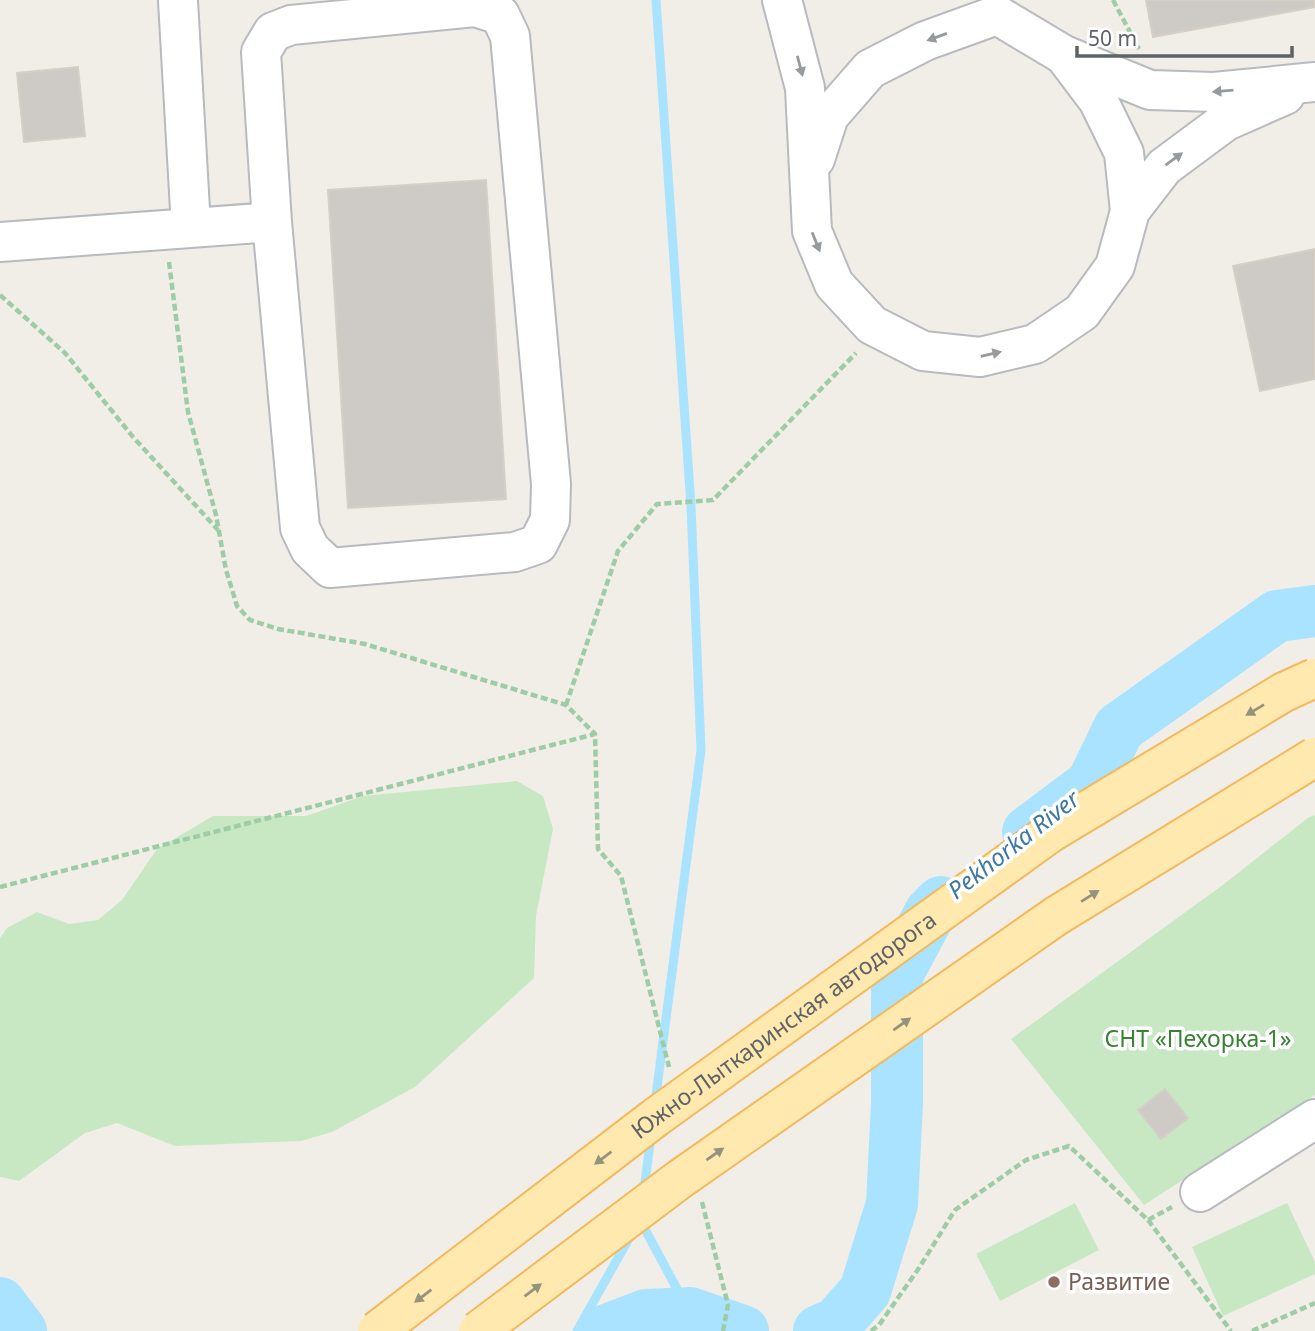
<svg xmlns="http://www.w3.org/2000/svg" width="1315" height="1331" font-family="'Noto Sans',sans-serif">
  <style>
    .green { fill: #c8e8c4 }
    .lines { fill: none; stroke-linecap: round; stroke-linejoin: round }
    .stream { stroke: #a9e3ff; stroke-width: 9 }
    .river { stroke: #a9e3ff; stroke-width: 52 }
    .building { fill: #cecbc6; stroke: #d6cfc5; stroke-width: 2 }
    .minor-casing { stroke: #b7babe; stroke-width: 42 }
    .path { stroke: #9ecca6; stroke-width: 4.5; stroke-dasharray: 7 3.5; stroke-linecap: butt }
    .minor { stroke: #fff; stroke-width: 38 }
    .major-bridge-casing { stroke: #f2b95f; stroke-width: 42; stroke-linecap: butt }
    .major-bridge { stroke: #ffe9ae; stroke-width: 38 }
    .oneway { fill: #969a9c }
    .oneway2 { fill: #969280 }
    .education-dot { fill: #8d6e63; stroke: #fff; stroke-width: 2.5 }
    .labels { text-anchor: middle; stroke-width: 7; stroke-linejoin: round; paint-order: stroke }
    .street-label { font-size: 23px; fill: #5e6367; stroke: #fff }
    .park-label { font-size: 23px; fill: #398233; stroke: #fff }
    .education-label { font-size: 23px; fill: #785e54; stroke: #fff; text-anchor: start }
    .water-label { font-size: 24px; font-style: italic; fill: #3e79a1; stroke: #fff }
  </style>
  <rect width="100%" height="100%" fill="#f1eee7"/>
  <!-- green -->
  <g class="green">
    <polygon points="517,781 543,796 553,829 536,916 534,978 415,1087 332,1132 301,1141 175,1146 117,1123 85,1133 19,1181 0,1177 0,938 7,928 37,912 69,924 98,920 122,900 157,849 213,816 306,816 363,796"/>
    <polygon points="1315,815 1315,1095 1144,1205 1011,1039 1224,884 1309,817"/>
    <polygon points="1075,1203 1099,1250 1000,1301 976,1254"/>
    <polygon points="1287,1203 1315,1262 1315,1274 1223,1316 1192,1247"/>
  </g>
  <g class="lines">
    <!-- stream -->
    <g class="stream">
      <polyline points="655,1103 701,750 691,506 656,0"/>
      <polyline points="644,1190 651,1135"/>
      <polyline points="641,1222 690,1313"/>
      <polyline points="577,1331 632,1233"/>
    </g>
    <!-- river -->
    <g class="river">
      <polyline points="1028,832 1092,784 1119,728 1277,616 1315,611"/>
      <polyline points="0,1303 21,1331"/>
      <polyline points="604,1331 646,1315 690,1313 743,1331"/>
      <polyline points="819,1331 837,1323 865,1291 892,1204 897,1103 897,975 930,913 941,902"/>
    </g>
  </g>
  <!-- building -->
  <g class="building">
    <polygon points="1146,0 1315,0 1315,7 1153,37"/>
    <polygon points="78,67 85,136 24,142 17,73"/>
    <polygon points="486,180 506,499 348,508 328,190"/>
    <polygon points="1315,249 1315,379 1260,391 1233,266"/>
    <polygon points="1165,1089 1188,1118 1161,1139 1138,1110"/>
  </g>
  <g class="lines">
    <defs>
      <g id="minor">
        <polyline points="782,0 805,88 812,231 834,284 872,325 923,351 980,357 1035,344 1082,312 1115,266 1130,211 1124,153 1098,100 1064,55"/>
        <polyline points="178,1 191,227"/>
        <polyline points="815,159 829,116 870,69 925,41 997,15 1064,55 1150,90 1214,92 1315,82"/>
        <polyline points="1130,211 1164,167 1226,121 1285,95"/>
        <polyline points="0,242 272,222 300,528 310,549 330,568 515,552 538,544 550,520 551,484 510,36 500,15 475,7 291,25 273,32 261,52 272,222"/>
        <polyline points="1200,1192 1315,1119"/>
      </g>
    </defs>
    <!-- minor casing -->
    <use href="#minor" class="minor-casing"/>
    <!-- path -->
    <g class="path">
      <polyline points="1113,0 1139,49"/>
      <polyline points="169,262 188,412 216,515 226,570 237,606 250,620 278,629 365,644 566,705 595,734"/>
      <polyline points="0,295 65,353 133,437 218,530"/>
      <polyline points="566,705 618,551 657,504 713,500 856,353"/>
      <polyline points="0,887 595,734 598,849 621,876 669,1067"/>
      <polyline points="702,1202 728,1305 723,1331"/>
      <polyline points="1148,1220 1231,1331"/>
      <polyline points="871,1331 879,1325 919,1268 955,1210 1026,1160 1069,1146 1148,1220 1172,1207"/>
      <polyline points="1252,1331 1315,1303"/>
    </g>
    <!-- minor -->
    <use href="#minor" class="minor"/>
    <defs>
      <g id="major-bridge">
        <path id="s1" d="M377,1331L656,1117L1050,833L1284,692L1315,678"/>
        <polyline points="478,1331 680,1179 1056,916 1315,757"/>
      </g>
    </defs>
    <!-- major-bridge casing -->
    <use href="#major-bridge" class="major-bridge-casing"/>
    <!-- major-bridge -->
    <use href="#major-bridge" class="major-bridge"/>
  </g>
  <!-- one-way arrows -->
  <defs><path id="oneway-solid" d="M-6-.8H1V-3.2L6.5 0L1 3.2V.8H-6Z" transform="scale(1.75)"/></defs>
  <g class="oneway">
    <use href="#oneway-solid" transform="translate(937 37) rotate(160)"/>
    <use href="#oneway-solid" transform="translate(800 66) rotate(75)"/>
    <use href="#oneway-solid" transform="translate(1223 91) rotate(175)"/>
    <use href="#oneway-solid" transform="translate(1174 159) rotate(-36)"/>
    <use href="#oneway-solid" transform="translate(816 242) rotate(68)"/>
    <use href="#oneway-solid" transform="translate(991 354) rotate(-13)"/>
  </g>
  <g class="oneway2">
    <use href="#oneway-solid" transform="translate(1255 710) rotate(149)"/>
    <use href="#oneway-solid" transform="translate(1090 896) rotate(-32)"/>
    <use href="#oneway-solid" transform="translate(902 1024) rotate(-35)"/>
    <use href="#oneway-solid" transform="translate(715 1154) rotate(-35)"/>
    <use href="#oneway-solid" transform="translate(603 1158) rotate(143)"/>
    <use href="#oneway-solid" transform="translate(533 1290) rotate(-37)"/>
    <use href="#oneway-solid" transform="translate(423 1296) rotate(143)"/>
  </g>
  <!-- markers -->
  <circle class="education-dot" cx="1054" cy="1282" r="7"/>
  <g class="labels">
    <!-- street labels -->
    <g class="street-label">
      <text dy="8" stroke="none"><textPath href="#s1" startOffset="509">Южно-Лыткаринская автодорога</textPath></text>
    </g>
    <!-- park labels -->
    <g class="park-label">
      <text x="1198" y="1047">СНТ «Пехорка-1»</text>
    </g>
    <!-- education labels -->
    <g class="education-label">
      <text x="1068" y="1290">Развитие</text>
    </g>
    <!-- water labels -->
    <g class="water-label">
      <text transform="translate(1014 845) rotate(-38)" y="8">Pekhorka River</text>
    </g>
  </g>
  <!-- scale -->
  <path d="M1077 46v10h215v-10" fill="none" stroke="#5e6367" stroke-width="3.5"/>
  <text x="1088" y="46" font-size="21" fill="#5e6367" stroke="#ffffff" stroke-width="5" paint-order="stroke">50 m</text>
</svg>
